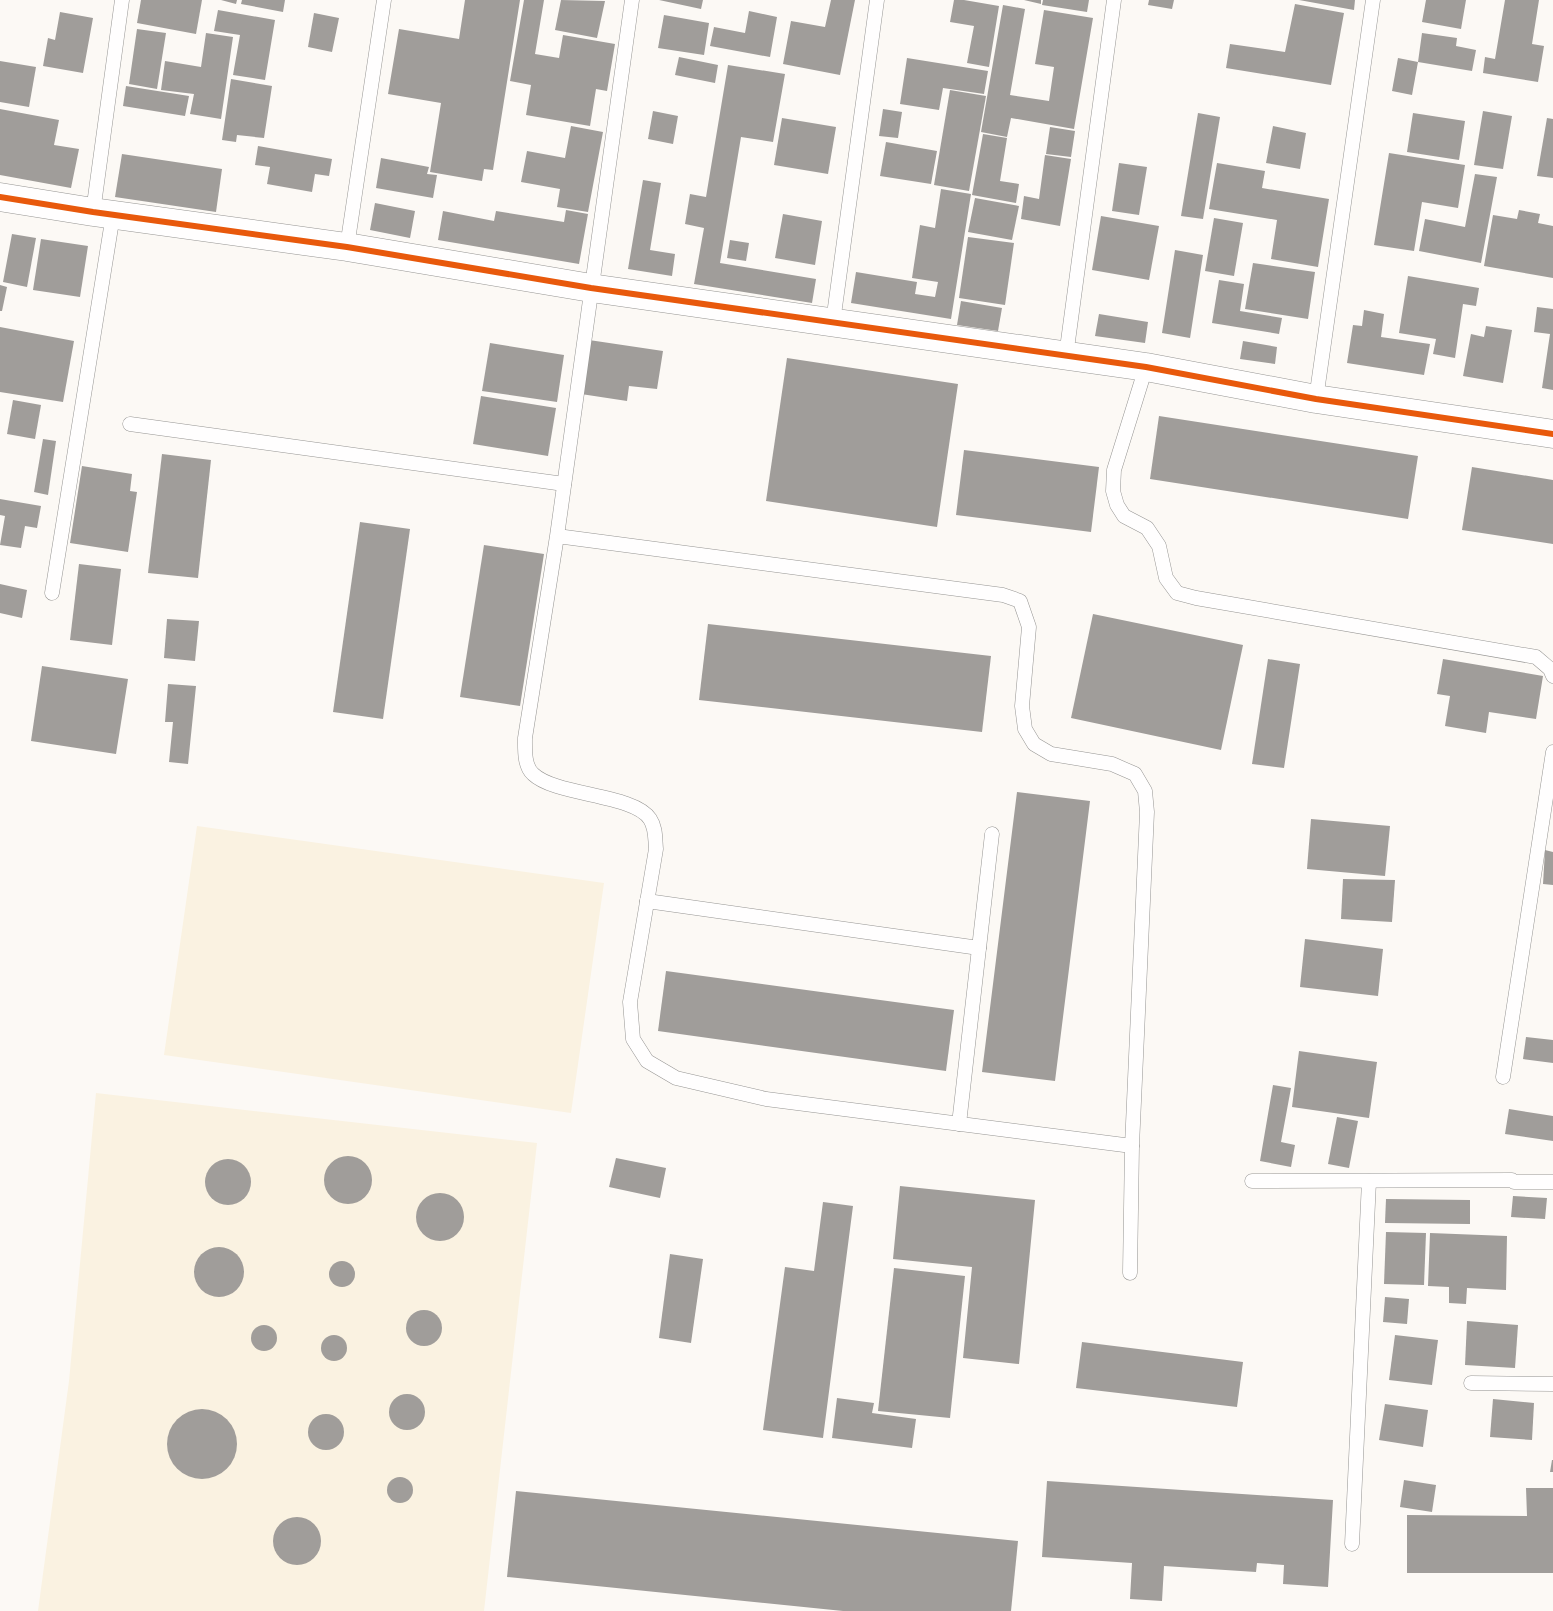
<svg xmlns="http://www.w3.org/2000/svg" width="1553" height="1611" font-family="Spectral,serif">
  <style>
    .farmland { fill: #faf2e1 }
    .building { fill: #a09d9a }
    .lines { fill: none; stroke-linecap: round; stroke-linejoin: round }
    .lane-casing { stroke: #969593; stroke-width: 15 }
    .street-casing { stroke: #969593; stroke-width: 29 }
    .lane { stroke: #fffefe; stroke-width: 14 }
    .street { stroke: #fffefe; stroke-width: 28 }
    .cycleway-casing { stroke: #fff; stroke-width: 9 }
    .cycleway { stroke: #e8590c; stroke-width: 6 }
  </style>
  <rect width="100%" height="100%" fill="#fcf9f5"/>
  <!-- farmland -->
  <g class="farmland">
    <polygon points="197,826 604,883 571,1113 164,1055"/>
    <polygon points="96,1093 537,1143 484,1611 38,1611 69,1381"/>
  </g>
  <!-- building -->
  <g class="building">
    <polygon points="141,0 202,0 196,34 137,23"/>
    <polygon points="221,0 237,0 236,4"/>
    <polygon points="242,0 285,0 283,12 241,4"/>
    <polygon points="465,0 520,0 493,170 484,169 482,181 430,172 441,103 388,94 399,29 459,39"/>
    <polygon points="524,0 544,0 535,54 559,58 563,35 615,44 607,91 596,89 590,126 526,115 531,85 510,81"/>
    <polygon points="561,0 605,1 597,38 555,30"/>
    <polygon points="659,0 703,0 701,9"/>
    <polygon points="831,0 855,0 840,75 783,64 791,21 825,27"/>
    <polygon points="954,0 964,0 999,6 989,67 967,63 974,26 950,22"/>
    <polygon points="1024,0 1041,0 1041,4"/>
    <polygon points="1043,0 1089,0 1087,12 1042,5"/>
    <polygon points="1149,0 1174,0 1172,9 1148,5"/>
    <polygon points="1299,0 1355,0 1354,10"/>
    <polygon points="1426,0 1466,0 1461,29 1422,22"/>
    <polygon points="1505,0 1539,0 1532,44 1544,46 1538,82 1483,73 1485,57 1495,59"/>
    <polygon points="1295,4 1344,13 1331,85 1226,68 1230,44 1285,52"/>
    <polygon points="1003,5 1025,9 1010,95 1049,101 1054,67 1035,64 1044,10 1093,18 1074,129 1011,118 1007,137 981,132"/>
    <polygon points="218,10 275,20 265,80 233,75 240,35 214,31"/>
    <polygon points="749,11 777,17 770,57 710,46 714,27 745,33"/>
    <polygon points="60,12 93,18 83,73 43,66 48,38 55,40"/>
    <polygon points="314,13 339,18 332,52 308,47"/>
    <polygon points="664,15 709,23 704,55 658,48"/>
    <polygon points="137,29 166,33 157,89 129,84"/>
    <polygon points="206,33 233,37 221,119 190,114 194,94 161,90 165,61 201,67"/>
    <polygon points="1422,33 1457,38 1456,46 1476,50 1472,71 1418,62"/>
    <polygon points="679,57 718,65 715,83 675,75"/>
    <polygon points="907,58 988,71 984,94 943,88 939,110 900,104"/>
    <polygon points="1398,58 1418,62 1412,95 1392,91"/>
    <polygon points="0,61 36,67 29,107 0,102"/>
    <polygon points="728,65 785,74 773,142 741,137 720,263 816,279 812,303 694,284 704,228 685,224 690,194 706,197"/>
    <polygon points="231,79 272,86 264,138 237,135 236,142 222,140"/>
    <polygon points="126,86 189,96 185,116 123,106"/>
    <polygon points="950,90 986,96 969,191 934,185"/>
    <polygon points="0,109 59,120 54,145 79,149 71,188 0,175"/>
    <polygon points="883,109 902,112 898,138 879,136"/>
    <polygon points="653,111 678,116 673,144 648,139"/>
    <polygon points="1483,111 1512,116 1503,169 1474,165"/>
    <polygon points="1198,113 1220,117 1203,219 1181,216"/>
    <polygon points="1413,113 1465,121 1459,160 1407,152"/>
    <polygon points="782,118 836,127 828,174 774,165"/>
    <polygon points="1547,118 1553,119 1553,178 1537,176"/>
    <polygon points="571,126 603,132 588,212 557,207 560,189 521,182 527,151 565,158"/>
    <polygon points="1273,126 1306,133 1300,169 1266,163"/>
    <polygon points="1050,127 1075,131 1071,157 1046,154"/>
    <polygon points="983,134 1007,138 1000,181 1019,184 1016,203 972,195"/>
    <polygon points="886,142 937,151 931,184 880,176"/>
    <polygon points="258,146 332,159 329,176 315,174 312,192 267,184 270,167 255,165"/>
    <polygon points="1389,153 1465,165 1458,208 1422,202 1414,251 1374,245"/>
    <polygon points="122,154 222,169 216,212 115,197"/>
    <polygon points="1045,155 1071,159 1060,226 1021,219 1024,196 1039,199"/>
    <polygon points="381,158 429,167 427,174 437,175 433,198 376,188"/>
    <polygon points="1119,163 1147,167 1139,215 1112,211"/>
    <polygon points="1217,163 1265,171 1262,188 1329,199 1318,267 1271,259 1277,220 1209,209"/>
    <polygon points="1475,174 1497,177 1481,263 1419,251 1425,219 1465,227"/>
    <polygon points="643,180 661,183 650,250 675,254 672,276 628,269"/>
    <polygon points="941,189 971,194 951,319 851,303 856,272 917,282 915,294 935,297 938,282 912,278 920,225 935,228"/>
    <polygon points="975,198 1019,206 1012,240 968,232"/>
    <polygon points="375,203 415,211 410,238 370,230"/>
    <polygon points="566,210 588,214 579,264 438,240 443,211 494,221 496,211 564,222"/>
    <polygon points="1519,210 1540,214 1538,223 1553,226 1553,278 1484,266 1493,215 1517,219"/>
    <polygon points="783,214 822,221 815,265 775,258"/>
    <polygon points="1101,216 1159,226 1149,280 1092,270"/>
    <polygon points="1214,218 1243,223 1234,276 1205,271"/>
    <polygon points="12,234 36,238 27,287 3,282"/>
    <polygon points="968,237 1014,243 1005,305 959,298"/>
    <polygon points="41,239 88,246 80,297 33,290"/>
    <polygon points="730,240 749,243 746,261 727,258"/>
    <polygon points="1175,250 1203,255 1190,338 1162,333"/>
    <polygon points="1253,263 1315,272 1308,319 1245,309"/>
    <polygon points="1408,276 1479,288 1476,306 1463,304 1455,358 1433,354 1436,339 1399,333"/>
    <polygon points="1219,280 1244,284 1240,311 1282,318 1279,334 1212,323"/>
    <polygon points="0,285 7,287 2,311 0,311"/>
    <polygon points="961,301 1002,308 998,331 957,325"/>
    <polygon points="1537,307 1553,309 1553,390 1542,388 1550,334 1534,332"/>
    <polygon points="1364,310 1384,314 1381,337 1430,344 1424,375 1347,363 1353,325 1362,326"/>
    <polygon points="1099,314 1148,322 1145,343 1095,336"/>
    <polygon points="1486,326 1512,330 1503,383 1463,376 1471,334 1484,337"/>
    <polygon points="0,327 74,341 63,402 0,392"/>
    <polygon points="589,340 663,351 657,389 629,386 627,401 581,394"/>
    <polygon points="1243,341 1277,347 1275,364 1240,359"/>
    <polygon points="490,343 564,355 557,402 482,391"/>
    <polygon points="787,358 958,384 937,527 766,501"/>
    <polygon points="481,396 556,408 548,456 473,444"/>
    <polygon points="13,400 41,405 35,439 7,434"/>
    <polygon points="1159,416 1418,456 1408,519 1150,479"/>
    <polygon points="43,439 56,441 48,495 34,492"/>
    <polygon points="964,450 1099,467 1091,532 956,515"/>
    <polygon points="162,454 211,460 198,578 148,573"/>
    <polygon points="82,466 132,474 130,491 137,492 128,552 70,543"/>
    <polygon points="1472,467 1553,480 1553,544 1462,530"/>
    <polygon points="0,499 41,506 37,528 25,526 21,548 0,545 5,516 0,515"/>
    <polygon points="360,522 410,529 383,719 333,712"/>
    <polygon points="484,545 544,554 520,706 460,697"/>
    <polygon points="79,564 121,569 112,645 70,640"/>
    <polygon points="0,584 27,590 22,618 0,613"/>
    <polygon points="1093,614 1243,645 1221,750 1071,718"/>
    <polygon points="167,619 199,621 195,661 164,658"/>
    <polygon points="708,624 991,656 982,732 699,700"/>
    <polygon points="1268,659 1300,664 1284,768 1252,764"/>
    <polygon points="1443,659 1543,676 1536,719 1489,712 1486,733 1445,726 1450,696 1437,694"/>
    <polygon points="42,666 128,679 116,754 31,741"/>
    <polygon points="168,684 196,686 188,764 169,762 173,722 165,722"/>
    <polygon points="1017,792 1090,801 1055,1081 982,1072"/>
    <polygon points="1311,819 1390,826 1385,876 1307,869"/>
    <polygon points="1545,850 1553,852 1553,885 1543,884"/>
    <polygon points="1343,879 1395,880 1392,922 1341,919"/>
    <polygon points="1305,939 1383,949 1378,996 1300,987"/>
    <polygon points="666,971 954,1010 946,1071 658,1031"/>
    <polygon points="1526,1037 1553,1040 1553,1063 1523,1059"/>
    <polygon points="1299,1051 1377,1062 1369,1118 1292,1107"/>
    <polygon points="1273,1085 1291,1088 1281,1142 1295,1145 1291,1167 1260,1161"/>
    <polygon points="1509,1109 1553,1116 1553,1141 1505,1134"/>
    <polygon points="1337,1117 1358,1121 1349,1168 1328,1164"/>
    <circle cx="348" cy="1180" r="24"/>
    <polygon points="616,1158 666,1168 660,1198 609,1187"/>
    <circle cx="228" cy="1182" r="23"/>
    <polygon points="900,1186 1035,1200 1019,1364 963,1358 972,1267 893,1259"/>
    <circle cx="440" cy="1217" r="24"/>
    <polygon points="1513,1196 1547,1198 1545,1219 1511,1217"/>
    <polygon points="1386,1199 1470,1200 1470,1224 1385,1223"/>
    <polygon points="823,1202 853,1206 823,1438 763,1430 785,1267 814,1271"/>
    <polygon points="1386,1232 1426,1233 1424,1285 1384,1284"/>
    <polygon points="1430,1233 1507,1236 1506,1290 1467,1288 1466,1304 1449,1303 1449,1287 1428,1286"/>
    <circle cx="219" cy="1272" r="25"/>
    <polygon points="670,1254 703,1259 691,1343 659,1338"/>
    <circle cx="342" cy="1274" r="13"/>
    <polygon points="894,1268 965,1276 950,1418 878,1411"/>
    <polygon points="1385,1297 1409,1299 1407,1324 1383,1322"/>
    <circle cx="424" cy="1328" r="18"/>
    <polygon points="1467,1321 1518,1325 1515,1368 1465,1365"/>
    <circle cx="264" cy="1338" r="13"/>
    <polygon points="1395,1335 1438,1340 1432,1385 1389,1380"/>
    <circle cx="334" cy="1348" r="13"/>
    <polygon points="1082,1342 1243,1362 1237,1407 1076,1388"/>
    <circle cx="407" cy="1412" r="18"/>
    <polygon points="837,1398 874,1403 872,1413 916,1419 912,1448 832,1438"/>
    <polygon points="1493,1399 1534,1403 1532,1440 1490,1437"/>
    <polygon points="1385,1404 1428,1410 1423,1447 1379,1440"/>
    <circle cx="202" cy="1444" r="35"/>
    <circle cx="326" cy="1432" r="18"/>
    <polygon points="1552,1460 1553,1460 1553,1472 1550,1472"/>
    <circle cx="400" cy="1490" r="13"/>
    <polygon points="1404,1480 1436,1485 1432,1512 1400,1507"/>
    <polygon points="1047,1481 1333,1500 1328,1587 1283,1584 1284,1565 1257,1563 1256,1572 1164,1566 1162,1601 1130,1599 1132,1563 1042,1557"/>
    <polygon points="1526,1488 1553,1488 1553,1573 1407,1573 1407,1515 1527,1516"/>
    <polygon points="516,1491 1018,1541 1011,1611 843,1611 507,1577"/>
    <circle cx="297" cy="1541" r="24"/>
  </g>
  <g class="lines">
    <defs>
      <g id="lane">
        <polyline points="93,212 122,0"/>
        <polyline points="347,247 384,0"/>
        <polyline points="833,322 877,0"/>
        <polyline points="1066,356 1114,0"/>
        <polyline points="1146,367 1114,470 1113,491 1117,505 1124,516 1147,528 1159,546 1166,578 1177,593 1196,598 1536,657 1550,669 1553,676"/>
        <polyline points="1316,399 1373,0"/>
        <polyline points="130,424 564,484"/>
        <path d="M557,536L1003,595L1020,601L1029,627L1022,706L1025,729L1034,744L1051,754L1112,764L1135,774L1145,791L1147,812L1132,1146L766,1099L676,1078L647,1061L633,1039L630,1002L656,849C655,838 656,828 650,819C634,794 556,796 533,774C524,766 525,749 525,738L557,536L632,0"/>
        <polyline points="52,593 113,215"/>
        <polyline points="647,901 979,948"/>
        <polyline points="1503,1077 1553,752"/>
        <polyline points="959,1124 992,834"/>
        <polyline points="1252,1181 1512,1180 1514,1182 1553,1182"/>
        <polyline points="1130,1273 1132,1146"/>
        <polyline points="1471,1383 1553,1384"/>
        <polyline points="1352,1544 1369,1181"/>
      </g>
      <polyline id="street" points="0,197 93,212 347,247 591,288 1146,367 1316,399 1553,434"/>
    </defs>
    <!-- lane casing -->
    <use href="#lane" class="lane-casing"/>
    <!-- street casing -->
    <use href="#street" class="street-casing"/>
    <!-- lane -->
    <use href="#lane" class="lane"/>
    <!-- street -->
    <use href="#street" class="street"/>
    <defs>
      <polyline id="cycleway" points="0,197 93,212 347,247 591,288 1146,367 1316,399 1553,434"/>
    </defs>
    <!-- cycleway casing -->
    <use href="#cycleway" class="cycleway-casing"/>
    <!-- cycleway -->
    <use href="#cycleway" class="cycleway"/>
  </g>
</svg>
